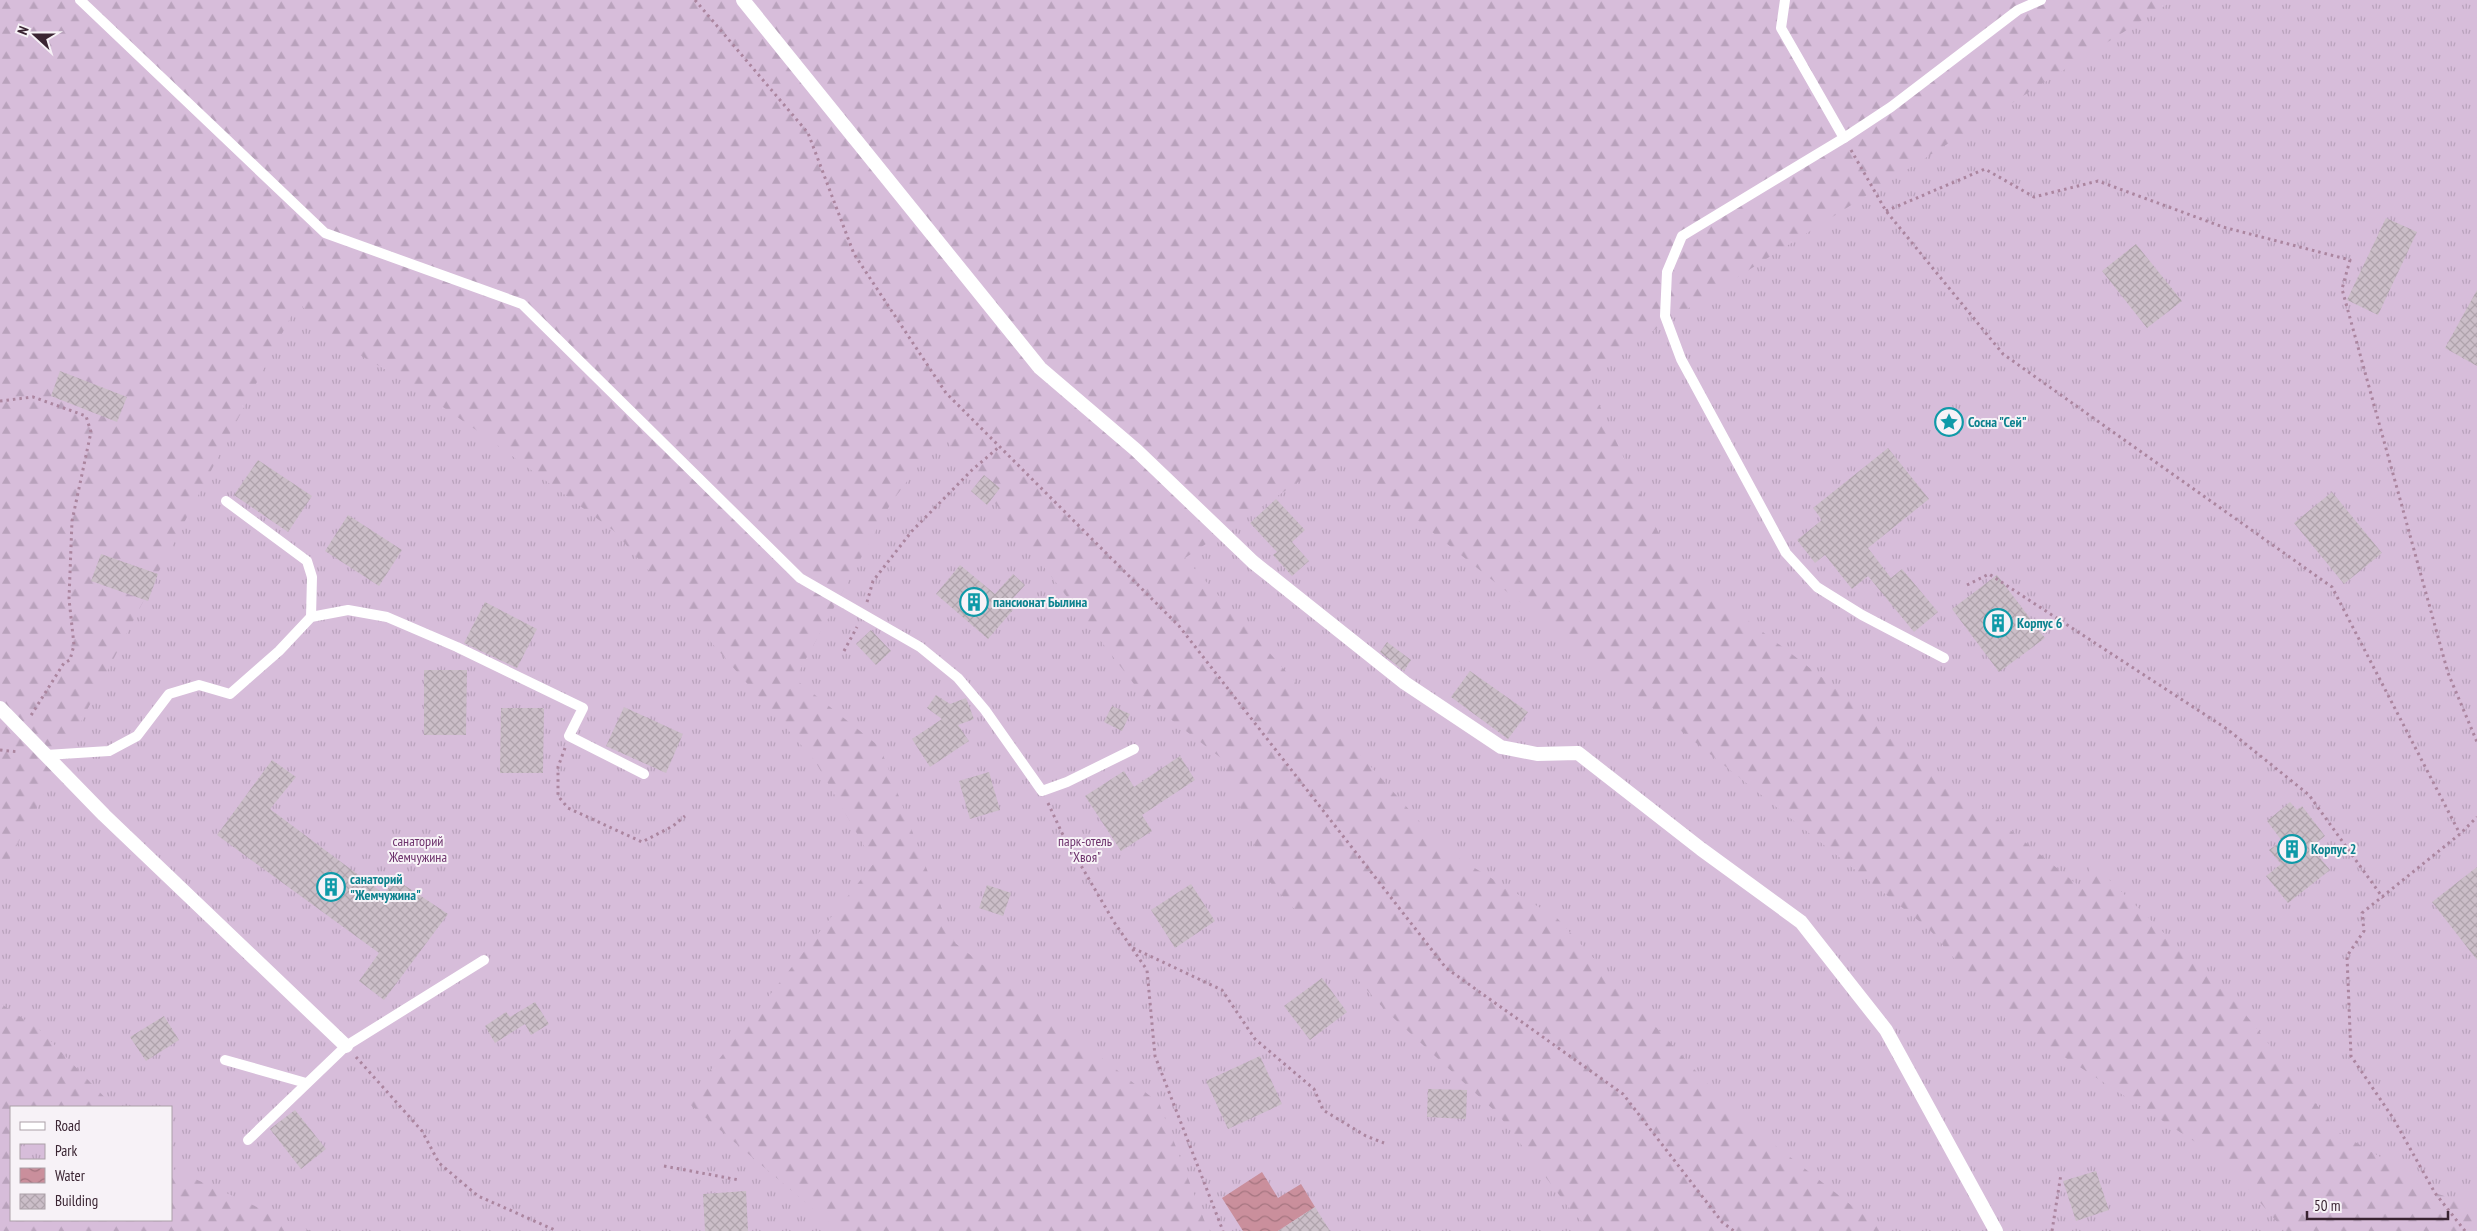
<svg xmlns="http://www.w3.org/2000/svg" width="2477" height="1231" font-family="'PT Sans Narrow',sans-serif">
  <style>
    .forest { fill: url(#forest-firs); fill-rule: evenodd }
    .park { fill: url(#park-tufts) }
    .water { fill: url(#water-waves) }
    .building { fill: url(#building-cross-hatch) }
    .lines { fill: none; stroke-linecap: round; stroke-linejoin: round }
    .path { stroke: #ab859f; stroke-width: 3; stroke-dasharray: 2.5 4; stroke-linecap: butt }
    .service { stroke: #fff; stroke-width: 10 }
    .minor { stroke: #fff; stroke-width: 14 }
    .labels { text-anchor: middle; stroke-width: 4; stroke-linejoin: round; paint-order: stroke }
    .culture-label { font-size: 14px; font-weight: bold; fill: #0d838f; stroke: #f7f2f7; text-anchor: start }
    .park-label { font-size: 14px; fill: #6d326c; stroke: #f7f2f7 }
  </style>
  <defs>
    <pattern id="forest-firs" width="22" height="20" patternUnits="userSpaceOnUse" patternTransform="scale(1.25)"><rect width="22" height="20" fill="#d7bdda"/><path d="M5 1l3.5 6h-7zM16 11l3.5 6h-7z" fill="#b9a2bc"/></pattern>
    <pattern id="park-tufts" width="24" height="20" patternUnits="userSpaceOnUse" patternTransform="scale(1.25)"><rect width="24" height="20" fill="#d7bdda"/><path d="M3 7l-1-3M5 7V3M7 7l1-3M15 17l-1-3M17 17v-4M19 17l1-3" fill="none" stroke="#b9a2bc"/></pattern>
    <pattern id="water-waves" width="16" height="10" patternUnits="userSpaceOnUse" patternTransform="scale(1.25)"><rect width="16" height="10" fill="#ca8f9c"/><path d="M0 5q4-4 8 0t8 0" fill="none" stroke="#a57580"/></pattern>
    <pattern id="building-cross-hatch" width="8" height="8" patternUnits="userSpaceOnUse" patternTransform="scale(1.25)"><rect width="8" height="8" fill="#cbbec8"/><path d="M0 0l8 8M0 8l8-8" fill="none" stroke="#afa3ac"/></pattern>
  </defs>
  <rect width="100%" height="100%" fill="#ebe2e9"/>
  <!-- forest -->
  <path class="forest" d="M0,0H2477V1231H0ZM11,1107H171V1220H11Z"/>
  <!-- park -->
  <g class="park">
    <polygon points="2174,0 2477,0 2477,1208 2476,1206 2435,1193 2399,1168 2338,1132 2238,1005 2091,862 2085,891 1837,689 1672,562 1585,374"/>
    <polygon points="299,301 318,331 407,382 489,439 614,531 815,761 874,863 686,1101 839,1231 310,1231 173,1169 171,1167 171,1107 114,1107 41,1031 0,1003 0,878"/>
    <polygon points="942,434 1147,701 1221,758 1268,880 1385,1010 1498,1114 1572,1212 1592,1231 1210,1231 1206,1225 1159,1103 955,943 880,747 795,679 891,503"/>
    <polygon points="1337,456 1929,929 2006,1019 2223,1160 2285,1231 1884,1231 1734,1113 1557,918 1445,850 1185,558"/>
  </g>
  <!-- water -->
  <polygon class="water" points="1262,1172 1278,1198 1301,1184 1315,1207 1278,1231 1243,1231 1222,1198"/>
  <!-- building -->
  <g class="building">
    <polygon points="2386,218 2417,232 2378,315 2347,300"/>
    <polygon points="2136,244 2182,301 2147,328 2102,271"/>
    <polygon points="2477,290 2477,366 2445,348"/>
    <polygon points="60,371 127,397 117,422 51,396"/>
    <polygon points="1888,448 1929,499 1868,548 1891,578 1902,569 1938,612 1914,632 1868,576 1852,589 1825,555 1815,563 1797,540 1822,520 1813,508"/>
    <polygon points="258,460 312,496 288,532 234,495"/>
    <polygon points="984,475 1000,488 987,505 971,491"/>
    <polygon points="2332,492 2382,553 2344,584 2294,523"/>
    <polygon points="1276,499 1305,530 1292,542 1309,561 1292,576 1273,555 1277,552 1250,523"/>
    <polygon points="348,515 402,550 379,586 325,551"/>
    <polygon points="101,554 158,574 148,601 91,581"/>
    <polygon points="960,565 995,594 1013,574 1025,585 1007,605 1013,610 988,639 936,594"/>
    <polygon points="1997,575 2045,638 1999,672 1952,609"/>
    <polygon points="485,602 537,629 517,668 464,643"/>
    <polygon points="871,630 891,651 876,665 856,644"/>
    <polygon points="1387,642 1411,660 1404,671 1380,652"/>
    <polygon points="424,670 467,670 466,735 424,735"/>
    <polygon points="1470,671 1528,712 1508,739 1451,697"/>
    <polygon points="936,695 950,704 966,698 974,719 958,725 969,741 930,767 912,739 942,719 927,708"/>
    <polygon points="1112,706 1130,714 1122,731 1104,722"/>
    <polygon points="624,707 683,734 666,773 606,746"/>
    <polygon points="501,708 544,708 543,773 500,773"/>
    <polygon points="1180,756 1195,780 1142,815 1152,831 1121,851 1085,796 1124,771 1134,787"/>
    <polygon points="272,760 296,777 270,809 384,894 395,879 448,914 384,1000 359,981 379,953 217,835"/>
    <polygon points="989,772 1000,810 970,819 959,781"/>
    <polygon points="2290,802 2297,810 2302,806 2325,836 2311,847 2330,870 2288,903 2266,876 2281,864 2269,850 2282,841 2267,821"/>
    <polygon points="2477,867 2477,960 2432,902"/>
    <polygon points="1191,884 1215,921 1175,948 1151,910"/>
    <polygon points="987,885 1011,893 1003,916 979,908"/>
    <polygon points="1322,978 1347,1012 1310,1040 1284,1006"/>
    <polygon points="535,1002 549,1024 531,1035 525,1024 495,1043 485,1026 506,1012 510,1017"/>
    <polygon points="164,1016 179,1040 146,1061 130,1037"/>
    <polygon points="1260,1056 1282,1104 1228,1129 1206,1081"/>
    <polygon points="1428,1089 1467,1090 1466,1119 1427,1117"/>
    <polygon points="295,1110 326,1149 301,1169 270,1129"/>
    <polygon points="2096,1171 2109,1210 2076,1221 2063,1181"/>
    <polygon points="746,1191 748,1231 705,1231 703,1194"/>
    <polygon points="1315,1207 1330,1231 1278,1231"/>
  </g>
  <g class="lines">
    <!-- path -->
    <g class="path">
      <polyline points="695,0 808,133 854,254 946,393 1179,626 1446,968 1623,1094 1722,1222 1734,1231"/>
      <polyline points="1851,150 1886,211 2003,354 2332,587 2460,834"/>
      <polyline points="1886,211 1985,169 2034,197 2098,181 2223,227 2350,260 2342,289 2448,673 2477,742"/>
      <polyline points="0,401 33,397 86,416 91,432 72,521 69,599 74,645 70,660 64,663 30,717"/>
      <polyline points="1967,585 1989,574 2227,729 2309,795 2383,898"/>
      <polyline points="867,602 873,581 912,531 972,470 999,447"/>
      <polyline points="844,651 857,627"/>
      <polyline points="565,748 558,767 558,796 568,808 642,842 673,826 685,816"/>
      <polyline points="0,750 19,752"/>
      <polyline points="1048,803 1062,833 1114,922 1147,970 1155,1056 1223,1231"/>
      <polyline points="1133,948 1222,990 1255,1039 1314,1089 1323,1110 1366,1136 1384,1143"/>
      <polyline points="356,1057 422,1131 439,1163 478,1196 557,1231"/>
      <polyline points="664,1166 739,1180"/>
      <polyline points="2052,1231 2061,1174"/>
      <polyline points="2465,1231 2435,1193 2393,1118 2351,1056 2347,956 2364,931 2362,913 2460,834 2477,817"/>
    </g>
    <!-- service -->
    <g class="service">
      <polyline points="80,0 325,233 522,304 800,578 920,647 958,678 985,710 1042,791 1067,782 1134,749"/>
      <polyline points="1785,0 1781,28 1844,138"/>
      <polyline points="226,501 307,561 312,577 311,617"/>
      <polyline points="1944,658 1862,615 1817,587 1786,553 1681,359 1665,316 1667,272 1682,236 1844,138 1891,107 2018,10 2041,0"/>
      <polyline points="46,755 109,751 137,736 169,694 199,685 230,694 279,651 311,617 348,610 387,617 457,647 583,708 569,736 644,774"/>
      <polyline points="225,1060 306,1083"/>
      <polyline points="248,1140 346,1046 484,960"/>
    </g>
    <!-- minor -->
    <g class="minor">
      <polyline points="743,0 1040,368 1136,450 1253,562 1405,683 1501,747 1537,754 1578,753 1701,849 1801,922 1886,1030 1996,1231"/>
      <polyline points="0,708 104,815 346,1046"/>
    </g>
  </g>
  <!-- icons -->
  <defs>
    <symbol id="sight-ring" viewBox="-11 -11 22 22"><circle r="9.5" fill="#f7f2f7" stroke="#0f9aa8" stroke-width="1.5"/><path d="M0-6L1.8-2.2L6-1.7L2.9 1.2L3.7 5.4L0 3.3L-3.7 5.4L-2.9 1.2L-6-1.7L-1.8-2.2Z" fill="#0f9aa8"/></symbol>
    <symbol id="building-ring" viewBox="-11 -11 22 22"><circle r="9.5" fill="#f7f2f7" stroke="#0f9aa8" stroke-width="1.5"/><path d="M-4-6H4V6H1V3H-1V6H-4ZM-2.5-4.3h1.7v1.8h-1.7ZM.8-4.3h1.7v1.8H.8ZM-2.5-1h1.7V.8h-1.7ZM.8-1h1.7V.8H.8Z" fill="#0f9aa8"/></symbol>
  </defs>
  <g fill-rule="evenodd">
    <use href="#sight-ring" x="1933" y="406" width="32" height="32"/>
    <use href="#building-ring" x="958" y="586" width="32" height="32"/>
    <use href="#building-ring" x="1982" y="607" width="32" height="32"/>
    <use href="#building-ring" x="2276" y="833" width="32" height="32"/>
    <use href="#building-ring" x="315" y="871" width="32" height="32"/>
  </g>
  <g class="labels">
    <!-- culture labels -->
    <g class="culture-label">
      <text x="1968" y="427">Сосна "Сей"</text>
      <text x="993" y="607">пансионат Былина</text>
      <text x="2017" y="628">Корпус 6</text>
      <text x="2311" y="854">Корпус 2</text>
      <text x="350" y="884">санаторий<tspan x="350" dy="16">"Жемчужина"</tspan></text>
    </g>
    <!-- park labels -->
    <g class="park-label">
      <text x="418" y="846">санаторий<tspan x="418" dy="16">Жемчужина</tspan></text>
      <text x="1085" y="846">парк-отель<tspan x="1085" dy="16">"Хвоя"</tspan></text>
    </g>
  </g>
  <!-- legend -->
  <rect x="10" y="1106" width="162" height="115" fill="#f7f2f7" stroke="#aba0a8"/>
  <rect x="20" y="1122" width="25" height="8" fill="#ffffff" stroke="#aba0a8"/>
  <text x="55" y="1131" font-size="15" fill="#3a2432">Road</text>
  <rect x="20" y="1144" width="25" height="15" fill="url(#park-tufts)" stroke="#aba0a8"/>
  <text x="55" y="1156" font-size="15" fill="#3a2432">Park</text>
  <rect x="20" y="1168" width="25" height="15" fill="url(#water-waves)" stroke="#aba0a8"/>
  <text x="55" y="1181" font-size="15" fill="#3a2432">Water</text>
  <rect x="20" y="1194" width="25" height="15" fill="url(#building-cross-hatch)" stroke="#aba0a8"/>
  <text x="55" y="1206" font-size="15" fill="#3a2432">Building</text>
  <!-- north arrow -->
  <g transform="translate(35 35) rotate(291)" stroke="#f7f2f7" stroke-width="4" paint-order="stroke">
  <path d="M0-4L9 19L0 12L-9 19Z" fill="#3a2432"/>
  <text y="-8" font-size="14" font-weight="bold" text-anchor="middle" fill="#3a2432">N</text>
  </g>
  <!-- scale -->
  <path d="M2307 1211v8h141v-8" fill="none" stroke="#3a2432" stroke-width="2.5"/>
  <text x="2314" y="1211" font-size="15" fill="#3a2432" stroke="#f7f2f7" stroke-width="4" paint-order="stroke">50 m</text>
</svg>
